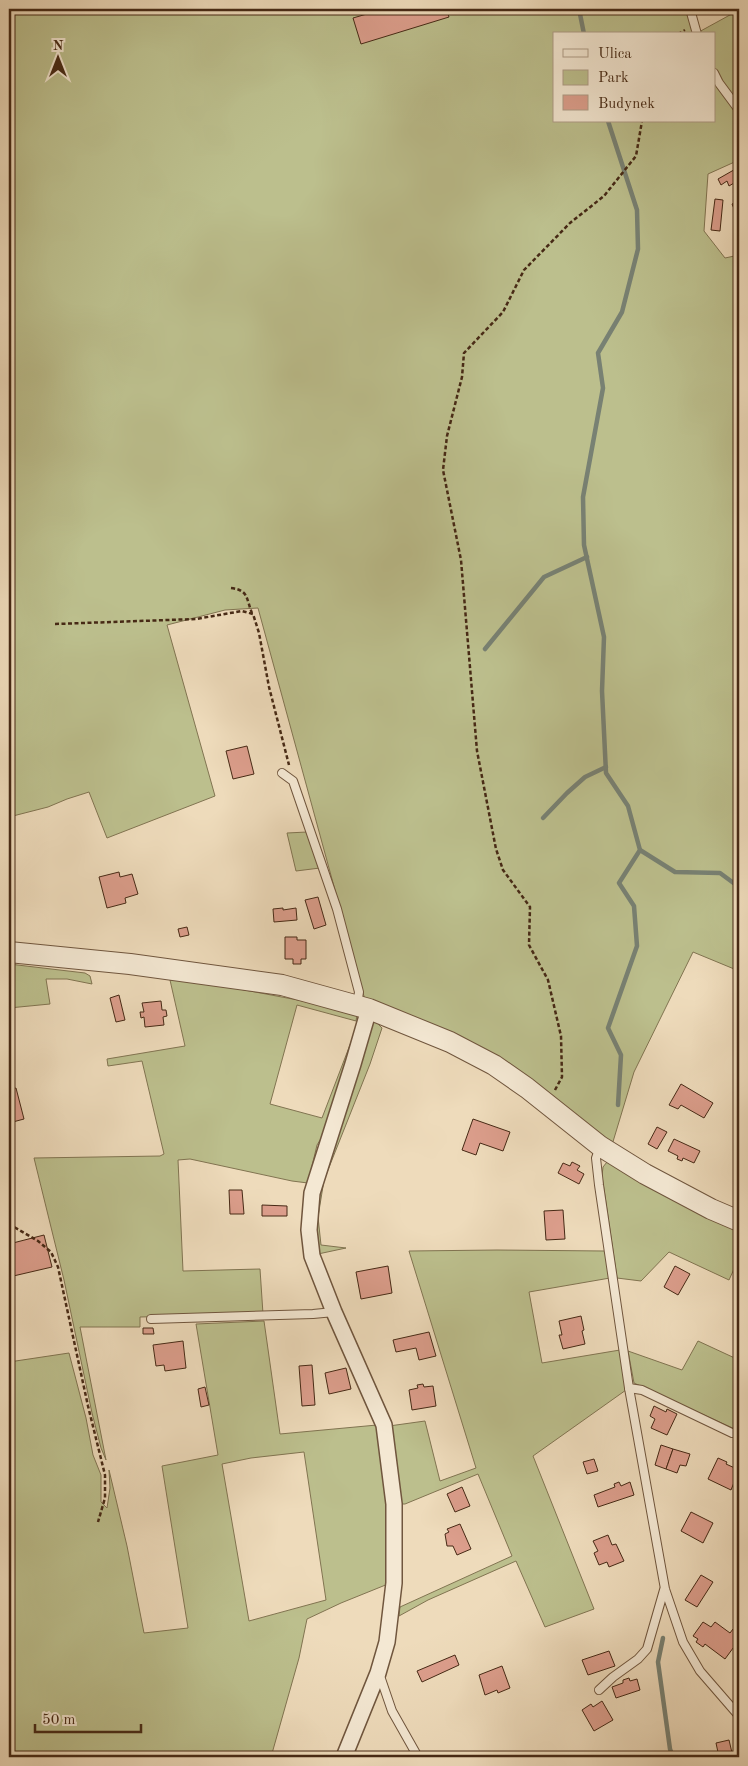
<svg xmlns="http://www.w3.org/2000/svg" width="748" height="1766" font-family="'Old Standard TT',serif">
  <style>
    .green { fill: #bcbf8d; stroke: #817451; fill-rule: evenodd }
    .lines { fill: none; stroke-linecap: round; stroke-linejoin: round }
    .stream { stroke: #788173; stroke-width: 4.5 }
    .building { fill: #dc9e8c; stroke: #462915 }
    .service-casing { stroke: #70563e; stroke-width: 10 }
    .minor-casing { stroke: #70563e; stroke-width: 18 }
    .tertiary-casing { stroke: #70563e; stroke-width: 22 }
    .path { stroke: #462915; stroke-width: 2.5; stroke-dasharray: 4 2.5; stroke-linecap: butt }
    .service { stroke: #f4e8d3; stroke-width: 8 }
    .minor { stroke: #f4e8d3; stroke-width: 15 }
    .tertiary { stroke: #f4e8d3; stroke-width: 20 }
  </style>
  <rect width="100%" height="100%" fill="#eedbbb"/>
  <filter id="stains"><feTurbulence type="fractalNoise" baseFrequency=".004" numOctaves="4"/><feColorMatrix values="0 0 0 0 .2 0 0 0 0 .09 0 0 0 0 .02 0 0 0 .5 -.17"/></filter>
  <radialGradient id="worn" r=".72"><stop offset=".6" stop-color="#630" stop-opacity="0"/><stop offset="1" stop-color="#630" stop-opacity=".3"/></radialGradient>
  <!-- green -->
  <g class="green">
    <path d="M9,9H690L697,33L739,10V160L708,174L704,231L725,258L739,255V971L693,952L634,1072L612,1145L365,1000L258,608L225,610L167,625L215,796L107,838L89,792L67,799L48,807L9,817ZM554,34H714V121H554Z"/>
    <polygon points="307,832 320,868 296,871 287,833"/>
    <polygon points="9,964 85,973 90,976 92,984 67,979 46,979 50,1004 9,1008"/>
    <polygon points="170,980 197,981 303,1001 357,1015 356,1021 297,1005 270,1104 322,1118 353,1037 345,1072 327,1129 317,1145 308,1183 292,1181 190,1159 178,1160 183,1271 260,1269 263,1314 140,1317 140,1327 80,1327 106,1460 101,1448 92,1413 64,1280 34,1158 160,1156 164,1154 142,1061 108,1066 107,1059 185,1046"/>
    <polygon points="374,1020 382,1028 370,1064 324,1180 318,1217 321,1245 346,1248 318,1254 316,1238 316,1196 371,1024"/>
    <polygon points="607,1162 611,1162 739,1228 739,1258 729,1280 669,1252 641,1281 617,1278 602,1176 603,1167"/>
    <polygon points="497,1250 605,1251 610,1278 529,1292 542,1363 620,1350 626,1390 533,1456 594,1609 545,1627 516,1561 428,1600 399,1616 400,1607 512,1556 478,1474 405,1504 398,1504 389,1426 425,1421 440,1481 476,1468 409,1251"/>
    <path d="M264,1321L280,1434L377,1425L381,1436L389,1527L388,1584L341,1603L307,1619L299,1658L271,1757H9V1517L12,1518L9,1501V1362L69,1353L86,1418L93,1455L101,1475V1502L107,1508L110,1488L109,1470L127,1546L144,1633L188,1628L162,1466L218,1455L196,1324ZM304,1452L326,1600L249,1621L222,1464L251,1458Z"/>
    <polygon points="698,1341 739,1360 739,1417 735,1424 739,1427 739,1431 634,1383 628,1351 682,1370"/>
  </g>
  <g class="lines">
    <!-- stream -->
    <g class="stream">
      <polyline points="579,9 584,34"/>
      <polyline points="608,121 637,210 638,249 622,312 598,353 603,388 583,497 584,545 604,637 602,691 606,773 628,806 640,850 619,883 634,906 637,946 608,1028 621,1055 618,1105"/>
      <polyline points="485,649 544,577 587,557"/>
      <polyline points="543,818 567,793 585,777 606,767"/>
      <polyline points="640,850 675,872 720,873 739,887"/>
      <polyline points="663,1638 658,1662 670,1749 673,1757"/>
    </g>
  </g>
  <!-- building -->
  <g class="building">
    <polygon points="384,9 446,9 449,17 361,44 353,18"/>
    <polygon points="739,167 739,180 729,186 727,181 721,185 718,179"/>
    <polygon points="715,199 723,200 720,231 711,230"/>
    <polygon points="739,201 739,215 737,216 732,204"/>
    <polygon points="247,746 254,774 233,779 226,751"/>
    <polygon points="119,872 120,877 132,874 138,894 125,898 126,903 107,908 99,877"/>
    <polygon points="318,897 326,925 314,929 305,900"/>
    <polygon points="283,908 283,910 296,908 297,920 274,922 273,909"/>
    <polygon points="187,927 189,935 180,937 178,929"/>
    <polygon points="285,937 297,937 297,940 306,940 306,959 301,959 301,964 293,964 293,959 285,959"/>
    <polygon points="119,995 125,1020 116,1022 110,998"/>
    <polygon points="161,1001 162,1010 166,1010 167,1016 163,1017 164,1025 145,1027 144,1017 141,1018 140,1012 144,1012 142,1003"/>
    <polygon points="9,1082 11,1089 16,1088 24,1119 9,1123"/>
    <polygon points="681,1084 713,1103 704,1118 681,1105 678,1109 669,1105"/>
    <polygon points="473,1119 510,1132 503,1151 480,1143 476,1155 462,1150"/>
    <polygon points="657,1127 667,1132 657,1149 648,1144"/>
    <polygon points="674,1139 700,1151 694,1163 683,1158 682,1161 677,1159 678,1156 668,1151"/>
    <polygon points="572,1162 580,1166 577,1170 584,1174 579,1184 558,1173 563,1163 570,1166"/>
    <polygon points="229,1190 242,1190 244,1214 230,1214"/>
    <polygon points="262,1205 287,1206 287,1216 262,1216"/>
    <polygon points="563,1210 565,1239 546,1240 544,1211"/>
    <polygon points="44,1235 52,1267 9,1277 9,1244"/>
    <polygon points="388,1266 392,1293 361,1299 356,1272"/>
    <polygon points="675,1266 690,1274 678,1295 664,1287"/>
    <polygon points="581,1316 584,1330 582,1331 585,1344 563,1349 559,1335 562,1335 559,1321"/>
    <polygon points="143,1328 153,1328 154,1334 143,1334"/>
    <polygon points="429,1332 436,1356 419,1360 416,1348 396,1352 393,1340"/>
    <polygon points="183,1341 186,1368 165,1371 164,1365 156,1366 153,1345"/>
    <polygon points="312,1365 315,1405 302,1406 299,1366"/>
    <polygon points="346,1368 351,1389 329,1394 325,1373"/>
    <polygon points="423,1384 424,1387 433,1386 436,1406 412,1410 409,1390 418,1388 417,1385"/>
    <polygon points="205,1387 209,1405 201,1407 198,1389"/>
    <polygon points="654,1406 666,1412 667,1409 677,1414 667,1435 651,1428 655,1419 650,1416"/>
    <polygon points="661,1445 673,1449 666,1469 655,1465"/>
    <polygon points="673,1449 690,1454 686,1466 680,1465 677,1473 666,1469"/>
    <polygon points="718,1458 727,1462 726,1464 739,1470 731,1490 708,1479"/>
    <polygon points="594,1459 598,1471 587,1474 583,1462"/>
    <polygon points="619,1482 621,1486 630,1482 634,1495 598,1507 594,1495 615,1487 614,1484"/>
    <polygon points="462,1487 470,1506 455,1512 447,1494"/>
    <polygon points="691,1512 713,1523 703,1543 681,1531"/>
    <polygon points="460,1524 471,1549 457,1555 453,1546 447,1546 445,1534 449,1532 447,1529"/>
    <polygon points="608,1535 612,1545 616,1544 624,1561 609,1567 607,1562 599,1565 594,1553 598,1551 593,1541"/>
    <polygon points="701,1575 713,1582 697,1607 685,1600"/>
    <polygon points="703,1622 711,1627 715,1622 730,1633 733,1629 739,1634 739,1640 725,1659 705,1644 703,1647 696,1642 698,1639 693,1636"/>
    <polygon points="609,1651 615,1666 588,1675 582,1660"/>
    <polygon points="455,1655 459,1665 422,1682 417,1671"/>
    <polygon points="502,1666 510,1688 498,1693 497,1690 485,1695 479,1675"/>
    <polygon points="629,1678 630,1681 637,1679 640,1690 616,1698 612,1687 623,1683 623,1680"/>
    <polygon points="602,1701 613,1720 594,1731 582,1710 591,1704 593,1707"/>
    <polygon points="729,1740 733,1757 719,1757 716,1743"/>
  </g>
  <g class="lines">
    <defs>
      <g id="service">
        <polyline points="690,9 697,34"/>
        <polyline points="714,73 719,83 739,110"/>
        <polyline points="282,773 293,781 337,909 359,992 357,1005"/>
        <polyline points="600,1147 596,1158 599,1185 629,1388 665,1589 683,1642 700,1671 739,1716"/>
        <polyline points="151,1319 313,1314 334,1312"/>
        <polyline points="629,1388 642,1390 732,1433"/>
        <polyline points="379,1673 392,1711 418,1757"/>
        <polyline points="599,1690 613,1677 638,1659 647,1649 664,1590"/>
      </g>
      <polyline id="minor" points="344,1757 378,1673 387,1642 394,1583 394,1504 384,1425 334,1312 312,1256 309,1230 312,1193 353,1064 369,1009"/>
      <polyline id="tertiary" points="9,952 130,964 282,985 369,1009 450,1042 494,1065 527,1088 600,1146 645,1174 711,1209 739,1221"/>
    </defs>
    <!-- service casing -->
    <use href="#service" class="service-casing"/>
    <!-- minor casing -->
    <use href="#minor" class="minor-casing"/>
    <!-- tertiary casing -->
    <use href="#tertiary" class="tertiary-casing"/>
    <!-- path -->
    <g class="path">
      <polyline points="678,34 685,30"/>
      <path d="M231,588C249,590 246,599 252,613"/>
      <polyline points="55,624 196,619 242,611 253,614 259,633 269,687 289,765"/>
      <polyline points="555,1090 562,1077 561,1036 548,980 529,945 530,907 503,870 496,849 477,751 461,560 443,470 447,436 462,377 464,353 503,312 524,270 570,223 604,196 636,156 642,121"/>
      <polyline points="9,1224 38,1241 51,1252 58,1267 88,1406 105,1475 105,1498 98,1522"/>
    </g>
    <!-- service -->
    <use href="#service" class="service"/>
    <!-- minor -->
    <use href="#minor" class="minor"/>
    <!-- tertiary -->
    <use href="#tertiary" class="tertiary"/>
  </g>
  <!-- margin -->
  <rect width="748" height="1766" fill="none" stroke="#eedbbb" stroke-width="30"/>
  <rect x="10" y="10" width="728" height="1746" fill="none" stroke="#462915" stroke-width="2.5"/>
  <rect x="15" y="15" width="718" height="1736" fill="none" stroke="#462915"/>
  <!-- legend -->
  <rect x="553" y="32" width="162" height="90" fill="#f4e8d3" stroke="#ae9c87"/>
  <rect x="563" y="49" width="25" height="8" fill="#f4e8d3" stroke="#ae9c87"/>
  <text x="598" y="58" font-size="15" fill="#462915">Ulica</text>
  <rect x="563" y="70" width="25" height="15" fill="#bcbf8d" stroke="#ae9c87"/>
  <text x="598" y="82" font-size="15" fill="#462915">Park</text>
  <rect x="563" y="95" width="25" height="15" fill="#dc9e8c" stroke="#ae9c87"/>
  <text x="598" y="108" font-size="15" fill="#462915">Budynek</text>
  <!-- north arrow -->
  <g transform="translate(58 58)" stroke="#f4e8d3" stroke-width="4" paint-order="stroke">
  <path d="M0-4L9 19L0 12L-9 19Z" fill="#462915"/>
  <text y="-8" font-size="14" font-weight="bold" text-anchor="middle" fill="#462915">N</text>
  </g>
  <!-- scale -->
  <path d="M35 1724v8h106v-8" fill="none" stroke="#462915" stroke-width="2.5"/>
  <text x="42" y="1724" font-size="15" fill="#462915" stroke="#f4e8d3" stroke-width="4" paint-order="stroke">50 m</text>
  <rect width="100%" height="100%" filter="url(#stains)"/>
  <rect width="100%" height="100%" fill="url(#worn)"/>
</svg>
